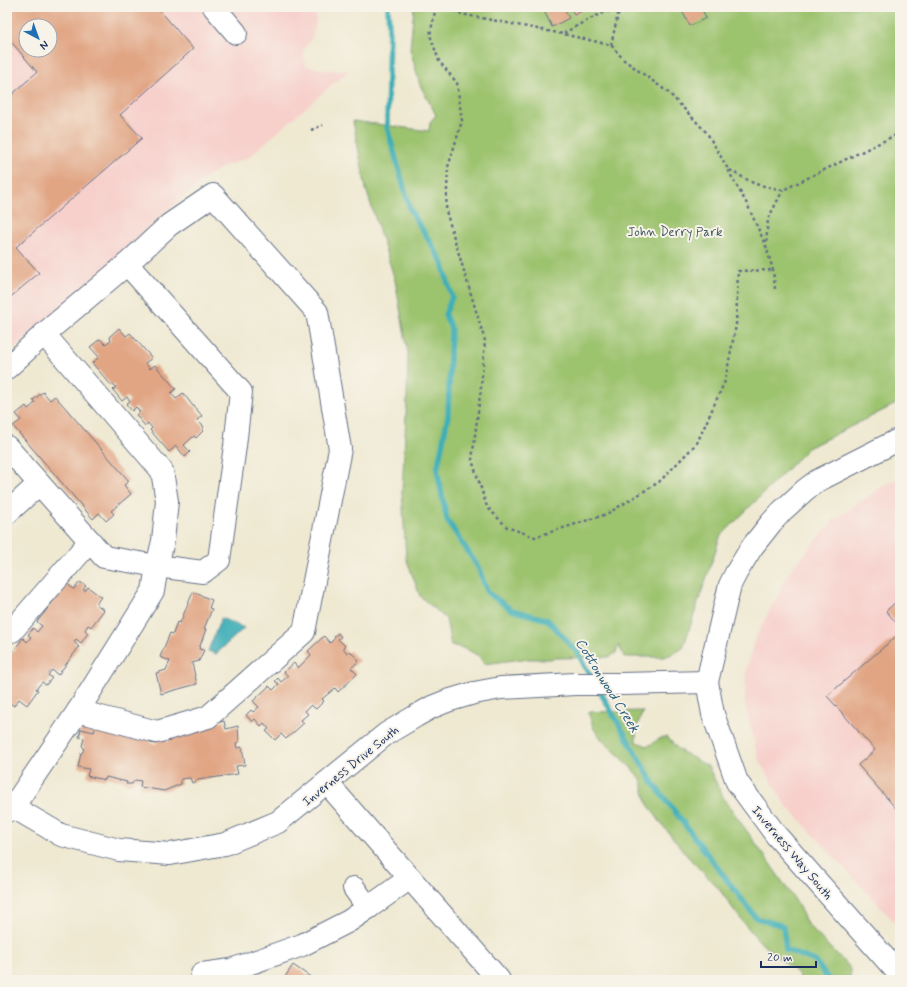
<svg xmlns="http://www.w3.org/2000/svg" width="907" height="987" font-family="Mynerve,sans-serif">
  <style>
    .built { fill: #f7d0cc; fill-rule: evenodd }
    .green { fill: #9cc36e; stroke: #5c7966 }
    .water { fill: #3eafb7; stroke: #2c6f8a }
    .lines { fill: none; stroke-linecap: round; stroke-linejoin: round }
    .stream { stroke: #3eafb7; stroke-width: 5.5 }
    .building { fill: #e1a584; fill-rule: evenodd }
    .minor-casing { stroke: #657087; stroke-width: 24 }
    .path { stroke: #657087; stroke-width: 2.5; stroke-dasharray: 3 3; stroke-linecap: butt }
    .minor { stroke: #fff; stroke-width: 22 }
    .labels { text-anchor: middle; stroke-width: 4; stroke-linejoin: round; paint-order: stroke }
    .park-label { font-size: 13px; fill: #425b63; stroke: #f7f3e8 }
    .street-label { font-size: 13px; fill: #1b2f5e; stroke: #f7f3e8 }
    .water-label { font-size: 14px; font-style: italic; fill: #275c7d; stroke: #f7f3e8 }
  </style>
  <rect width="100%" height="100%" fill="#f7f3e8"/>
  <filter id="ink" filterUnits="userSpaceOnUse"><feTurbulence type="fractalNoise" baseFrequency=".025" numOctaves="2"/><feDisplacementMap in="SourceGraphic" scale="8" xChannelSelector="R" yChannelSelector="G"/><feConvolveMatrix kernelMatrix="1 2 1 2 8 2 1 2 1" color-interpolation-filters="sRGB"/></filter>
  <filter id="wash" filterUnits="userSpaceOnUse"><feTurbulence type="fractalNoise" baseFrequency=".012" numOctaves="4" result="noise"/><feDisplacementMap in="SourceGraphic" scale="16" xChannelSelector="R" yChannelSelector="G"/><feGaussianBlur stdDeviation="0.9" result="paint"/><feColorMatrix in="noise" values="0 0 0 0 0 0 0 0 0 0 0 0 0 0 0 0 0 1.4 0 .05"/><feComposite in="paint" operator="in"/></filter>
  <g filter="url(#wash)">
    <rect width="100%" height="100%" fill="#efe9d2"/>
    <!-- built -->
    <g class="built">
      <path d="M7,7H314L316,18L315,28L312,37L303,52L306,66L325,70H349L249,157L223,167L208,175L198,184L183,197L7,354ZM26,26H50V50H26Z"/>
      <polygon points="900,478 900,928 784,803 758,758 745,703 746,671 754,641 790,571 834,520 883,486"/>
    </g>
    <!-- green -->
    <g class="green">
      <polygon points="414,7 900,7 900,402 808,448 720,537 683,648 675,653 664,657 624,657 619,645 616,653 609,657 553,658 551,659 522,659 484,664 479,656 466,649 451,645 446,619 420,596 406,558 402,492 407,397 408,353 395,280 366,189 353,121 429,131 430,122 436,115 420,85 410,49"/>
      <polygon points="643,711 636,729 636,742 648,746 661,738 667,737 679,750 691,757 708,766 724,799 764,855 797,903 807,924 838,956 847,964 851,970 850,978 852,980 801,980 796,972 762,944 742,921 719,889 689,858 663,826 647,803 641,779 624,760 603,741 594,729 588,712"/>
    </g>
    <!-- water -->
    <polygon class="water" points="221,618 244,628 216,654 208,651"/>
    <g class="lines">
      <!-- stream -->
      <g class="stream">
        <polyline points="388,7 389,27 387,127 410,209 442,262 452,297 445,315 451,329 448,416 437,470 447,520 478,567 488,593 512,610 548,620 577,652 592,679"/>
        <polyline points="599,690 653,783 756,918 783,926 786,950 815,961 829,980"/>
      </g>
    </g>
    <g id="blocks">
      <!-- building -->
      <g class="building">
        <path d="M7,7H157L193,49L120,115L142,138L16,247L39,273L7,300V99L37,72L7,37ZM26,26H50V50H26Z"/>
        <polygon points="552,7 563,7 569,18 552,27 544,11"/>
        <polygon points="571,7 590,7 574,15"/>
        <polygon points="680,7 701,7 706,18 690,26"/>
        <polygon points="119,328 126,336 130,333 152,358 145,363 150,369 155,365 176,389 171,393 176,399 183,393 193,406 194,406 202,416 197,420 204,427 202,429 203,431 196,438 194,436 184,445 190,452 185,457 176,446 169,452 150,430 152,428 148,423 145,426 136,415 140,412 136,407 132,411 126,404 130,401 127,397 122,401 113,390 116,387 113,384 111,385 92,363 99,357 90,347 100,339 105,344 111,340 109,337"/>
        <polygon points="43,392 50,400 55,396 129,481 124,485 131,494 111,511 114,514 106,521 99,513 93,519 13,426 21,420 16,414 26,406 28,409 35,403 33,400"/>
        <polygon points="80,582 86,586 83,590 85,591 88,587 101,597 96,604 104,610 91,627 88,625 85,630 88,633 81,643 76,639 74,642 79,647 58,675 52,670 48,675 52,678 46,685 42,682 36,689 38,690 27,705 19,699 14,706 7,701 7,660 23,638 27,642 31,637 28,635 33,628 37,632 42,626 37,622 67,584 74,589"/>
        <polygon points="193,592 212,600 209,608 212,609 204,629 206,629 199,649 204,650 199,661 192,663 197,684 161,694 156,673 166,670 170,661 160,657 170,633 173,634 177,622 180,623"/>
        <polygon points="900,598 900,627 886,611"/>
        <polygon points="338,633 341,637 338,639 345,646 343,648 347,653 350,651 359,661 351,668 357,674 338,692 335,688 322,699 324,701 316,709 311,705 305,711 308,714 301,720 304,723 286,739 281,734 275,740 266,731 269,729 264,723 261,726 255,719 252,722 246,715 251,710 253,712 259,707 253,701 269,686 273,690 279,684 275,681 278,678 281,682 288,676 284,672 294,663 298,668 311,655 308,651 324,636 330,643 335,638 334,636"/>
        <polygon points="900,633 900,813 858,765 875,750 827,696"/>
        <polygon points="224,721 226,729 238,726 239,742 236,743 237,748 242,747 245,765 236,766 238,774 198,780 192,783 190,778 181,779 181,784 164,791 140,787 141,781 135,780 132,784 126,784 127,782 106,777 105,780 87,776 89,769 78,767 81,753 83,752 84,748 82,746 84,738 79,737 81,729 94,732 96,726 119,731 120,734 150,739 150,743 156,744 157,741 166,738 167,742 170,741 169,737"/>
        <polygon points="293,965 315,980 283,980"/>
      </g>
    </g>
  </g>
  <g filter="url(#ink)">
    <use href="#blocks" fill-opacity="0" stroke="#657087" stroke-width="1"/>
    <g class="lines">
      <defs>
        <g id="minor">
          <polyline points="214,7 236,33"/>
          <polyline points="44,334 162,471 167,501 163,541 157,566 203,572 219,560 235,446 241,392 127,264"/>
          <polyline points="7,368 44,334 127,264 169,225 213,195 317,312 340,449 304,632 208,717 157,732 78,711"/>
          <polyline points="900,439 817,481 805,490 782,511 771,523 752,547 736,573 730,585 727,597 707,682 713,714 737,782 776,835 900,975"/>
          <polyline points="7,447 104,557 157,566 153,591 78,711 13,807 7,811"/>
          <polyline points="7,513 39,484"/>
          <polyline points="7,625 12,631 90,541"/>
          <polyline points="327,783 499,980"/>
          <polyline points="7,802 13,807 61,835 119,850 170,854 225,844 278,822 386,734 416,716 432,707 447,701 474,693 501,688 575,684 621,684 707,682"/>
          <polyline points="368,908 410,878"/>
          <polyline points="202,974 231,970 302,945 349,921 368,908 354,888"/>
        </g>
      </defs>
      <!-- minor casing -->
      <use href="#minor" class="minor-casing"/>
      <!-- path -->
      <g class="path">
        <polyline points="436,7 430,35 439,61 457,83 462,121 448,167 446,211 485,341 481,387 472,460 487,507 507,527 535,537 607,514 659,482 697,443 725,381 736,325 738,271 773,270"/>
        <polyline points="442,7 461,14 563,34 611,45 624,60 669,93 707,133 728,169 755,184 783,190 900,133"/>
        <path d="M564,33C579,25 602,10 619,10L620,7"/>
        <polyline points="611,45 619,10 659,9"/>
        <polyline points="311,130 323,125"/>
        <polyline points="728,170 748,206 766,246"/>
        <polyline points="775,289 773,270 766,246 768,219 783,190"/>
      </g>
      <!-- minor -->
      <use href="#minor" class="minor"/>
    </g>
  </g>
  <g class="labels">
    <!-- park labels -->
    <g class="park-label">
      <text x="675" y="236">John Derry Park</text>
    </g>
    <!-- street labels -->
    <g class="street-label">
      <text transform="translate(350 765) rotate(-39)" y="5">Inverness Drive South</text>
      <text transform="translate(793 852) rotate(50)" y="5">Inverness Way South</text>
    </g>
    <!-- water labels -->
    <g class="water-label">
      <text transform="translate(608 685) rotate(58)" y="5">Cottonwood Creek</text>
    </g>
  </g>
  <!-- margin -->
  <rect width="907" height="987" fill="none" stroke="#f7f3e8" stroke-width="24"/>
  <!-- north arrow -->
  <g transform="translate(38 38) rotate(139)"><circle r="19" fill="#f7f3e8" stroke="#9fa5b1"/>
  <path d="M0-3L7 15L0 10L-7 15Z" fill="#1f6fb2"/>
  <text y="-6" font-size="11" font-weight="bold" text-anchor="middle" fill="#1b2f5e">N</text>
  </g>
  <!-- scale -->
  <path d="M761 961v6h55v-6" fill="none" stroke="#1b2f5e" stroke-width="2"/>
  <text x="767" y="961" font-size="12" fill="#1b2f5e" stroke="#f7f3e8" stroke-width="3" paint-order="stroke">20 m</text>
</svg>
